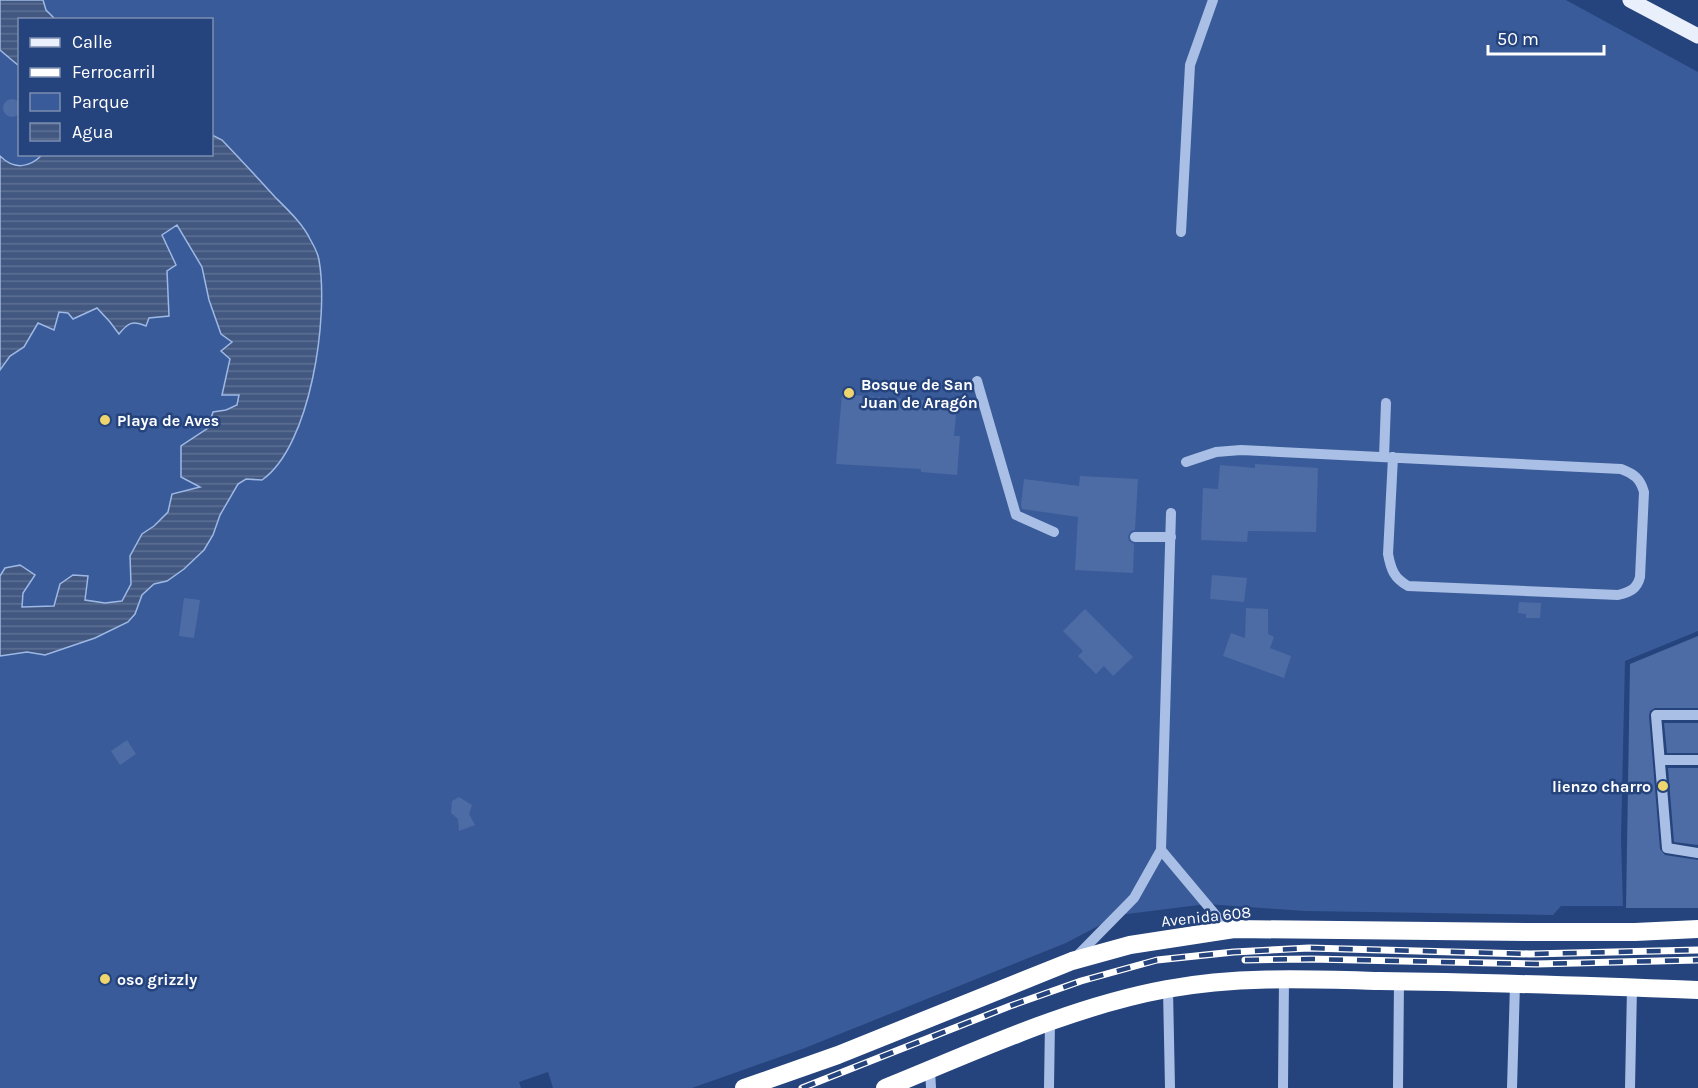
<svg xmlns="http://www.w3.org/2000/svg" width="1698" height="1088" font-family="Karla,sans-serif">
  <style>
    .green { fill: #395b99; fill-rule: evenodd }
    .water { fill: url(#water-rules); stroke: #9eb8e5; stroke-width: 1.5 }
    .building { fill: #4d6ca5 }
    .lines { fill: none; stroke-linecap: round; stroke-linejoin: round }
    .minor { stroke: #a9bfe5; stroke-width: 10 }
    .major { stroke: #eaeffc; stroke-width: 15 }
    .highway { stroke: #fff; stroke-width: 18 }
    .rail-casing { stroke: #fff; stroke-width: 7 }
    .rail { stroke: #25437c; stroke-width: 4.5; stroke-dasharray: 14; stroke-linecap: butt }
    .poi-dot { fill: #eed56e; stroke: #25437c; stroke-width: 2 }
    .labels { text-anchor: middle; stroke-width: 5; stroke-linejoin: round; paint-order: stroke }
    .poi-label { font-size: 16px; font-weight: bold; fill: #fff; stroke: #25437c; text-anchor: start }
    .street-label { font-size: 16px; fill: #fff; stroke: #25437c }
  </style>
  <defs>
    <pattern id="water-rules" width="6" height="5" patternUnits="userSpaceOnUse" patternTransform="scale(1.5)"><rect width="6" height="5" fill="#425881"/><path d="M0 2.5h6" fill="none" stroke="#5e7194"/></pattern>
  </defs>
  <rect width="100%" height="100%" fill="#25437c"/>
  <!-- green -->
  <path class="green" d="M0,0H1566L1698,72V631L1625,661L1621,839L1623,906H1561L1553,915L1305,911L1207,904L1119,915L1066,943L805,1048L692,1088H553L548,1072L519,1082L521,1088H0ZM20,20H212V154H20Z"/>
  <!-- water -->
  <g class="water">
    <polygon points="0,0 43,0 46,10 55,19 20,20 19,66 0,50"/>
    <path d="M212,135L222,140C240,159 258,178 275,197C287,209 303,224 310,239C314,246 318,253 319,260C329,316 311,446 262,480L246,479L238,484L220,515L213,535L204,550L184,569L167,581L154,584L142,595L135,614L128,622L95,638L45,655L27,652L0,656V576L5,568L20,565L35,575L23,593L22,607L54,606L60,584L73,575L88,576L85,600L105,603L122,601L131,584L130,556L142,534L154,526L168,512L172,494L200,487L181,477V446L208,428L213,412L226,410L237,405L239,395H222L230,359L221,351L232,342L221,334L209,300L202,267L177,225L162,235L176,265L167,271L169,316L149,318L146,326C132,320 128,323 119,334L110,322L97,308L73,319L68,313L59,312L54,330L38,323L24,347L10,356L0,370V156C14,170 29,168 42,155L212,154Z"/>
  </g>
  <!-- building -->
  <g class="building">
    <circle cx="12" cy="108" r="9"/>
    <polygon points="842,394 957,403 954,436 960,436 957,475 921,472 921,469 836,464"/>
    <polygon points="1255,464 1318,468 1316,532 1248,531 1247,542 1201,540 1203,488 1218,489 1220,465 1255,468"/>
    <polygon points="1080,476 1138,479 1135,530 1131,531 1128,536 1129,541 1134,544 1133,573 1075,570 1078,517 1022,509 1021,505 1024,479 1079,486"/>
    <polygon points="1212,575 1247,578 1244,602 1210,599"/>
    <polygon points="184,598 200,600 194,638 179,636"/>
    <polygon points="1519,602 1541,603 1540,618 1526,618 1526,614 1518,613"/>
    <polygon points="1246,608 1268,609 1268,634 1274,637 1270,648 1291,656 1284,678 1223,656 1231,633 1245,638"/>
    <polygon points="1085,609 1133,657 1113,676 1104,666 1096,674 1078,656 1083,651 1063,631"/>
    <polygon points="1698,636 1698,708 1655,708 1650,711 1649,716 1660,849 1665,855 1698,860 1698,908 1626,908 1630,664"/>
    <polygon points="1664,723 1698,723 1698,753 1667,753"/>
    <polygon points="127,740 136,754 120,765 111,751"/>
    <polygon points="1668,768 1698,768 1698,845 1674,842"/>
    <polygon points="459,797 472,805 469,814 475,825 459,831 458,819 451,813 452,801"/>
  </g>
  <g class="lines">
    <!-- minor -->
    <g class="minor">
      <polyline points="1181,232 1190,65 1213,0"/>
      <polyline points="977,381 1016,515 1054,532"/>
      <polyline points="1384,457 1386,403"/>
      <path d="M1186,462L1216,452L1241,450L1621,469C1634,474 1640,478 1644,492L1640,577C1637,589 1630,592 1618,595L1408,586C1394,578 1391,570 1388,554L1393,457"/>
      <polyline points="1135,537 1171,537"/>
      <polyline points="1698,715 1656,715 1667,848 1698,853"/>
      <polyline points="1660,760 1698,760"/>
      <polyline points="1161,850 1218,918 1234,929"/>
      <polyline points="1075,958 1134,898 1161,850 1171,513"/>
      <polyline points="1168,989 1170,1088"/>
      <polyline points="930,1070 931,1088"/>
      <polyline points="1049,1088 1050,1021"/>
      <polyline points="1283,1088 1284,979"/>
      <polyline points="1398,1088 1399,981"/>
      <polyline points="1512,1088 1515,984"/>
      <polyline points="1630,1088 1632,988"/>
    </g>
    <!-- major -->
    <polyline class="major" points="1630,0 1698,36"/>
    <!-- highway -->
    <g class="highway">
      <polyline points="744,1088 838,1055 1072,961 1130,945 1234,929 1531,932 1635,932 1698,929"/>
      <path d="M885,1088C977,1051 1069,1007 1167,989C1237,976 1309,979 1380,981C1486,982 1592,986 1698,990"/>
    </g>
    <defs>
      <g id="rail">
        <polyline points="1245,960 1311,959 1536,964 1698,960"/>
        <polyline points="802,1088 1010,1006 1081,981 1157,960 1234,952 1309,948 1530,954 1698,950"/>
      </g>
    </defs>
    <!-- rail casing -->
    <use href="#rail" class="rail-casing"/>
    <!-- rail -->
    <use href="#rail" class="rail"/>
  </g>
  <!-- markers -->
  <g class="poi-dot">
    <circle cx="849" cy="393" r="6"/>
    <circle cx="105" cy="420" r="6"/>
    <circle cx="1663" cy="786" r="6"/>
    <circle cx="105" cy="979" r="6"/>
  </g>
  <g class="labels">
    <!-- poi labels -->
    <g class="poi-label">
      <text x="861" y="390">Bosque de San<tspan x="861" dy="18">Juan de Aragón</tspan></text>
      <text x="117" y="426">Playa de Aves</text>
      <text x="1651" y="792" text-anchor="end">lienzo charro</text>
      <text x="117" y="985">oso grizzly</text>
    </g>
    <!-- street labels -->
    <g class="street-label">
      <text transform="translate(1206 916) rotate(-6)" y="6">Avenida 608</text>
    </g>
  </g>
  <!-- legend -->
  <rect x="18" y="18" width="195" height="138" fill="#25437c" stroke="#7c8eb0" stroke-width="1.5"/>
  <rect x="30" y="38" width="30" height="9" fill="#eaeffc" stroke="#7c8eb0" stroke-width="1.5"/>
  <text x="72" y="48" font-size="18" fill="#ffffff">Calle</text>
  <rect x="30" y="68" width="30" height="9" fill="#ffffff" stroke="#7c8eb0" stroke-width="1.5"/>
  <text x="72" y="78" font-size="18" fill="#ffffff">Ferrocarril</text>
  <rect x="30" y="93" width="30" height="18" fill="#395b99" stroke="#7c8eb0" stroke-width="1.5"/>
  <text x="72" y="108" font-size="18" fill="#ffffff">Parque</text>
  <rect x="30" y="123" width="30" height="18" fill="url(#water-rules)" stroke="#7c8eb0" stroke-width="1.5"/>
  <text x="72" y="138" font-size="18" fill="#ffffff">Agua</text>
  <!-- scale -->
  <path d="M1488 45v9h116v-9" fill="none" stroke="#ffffff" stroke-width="3"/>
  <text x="1497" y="45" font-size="18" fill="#ffffff" stroke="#25437c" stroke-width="4.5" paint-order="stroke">50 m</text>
</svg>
